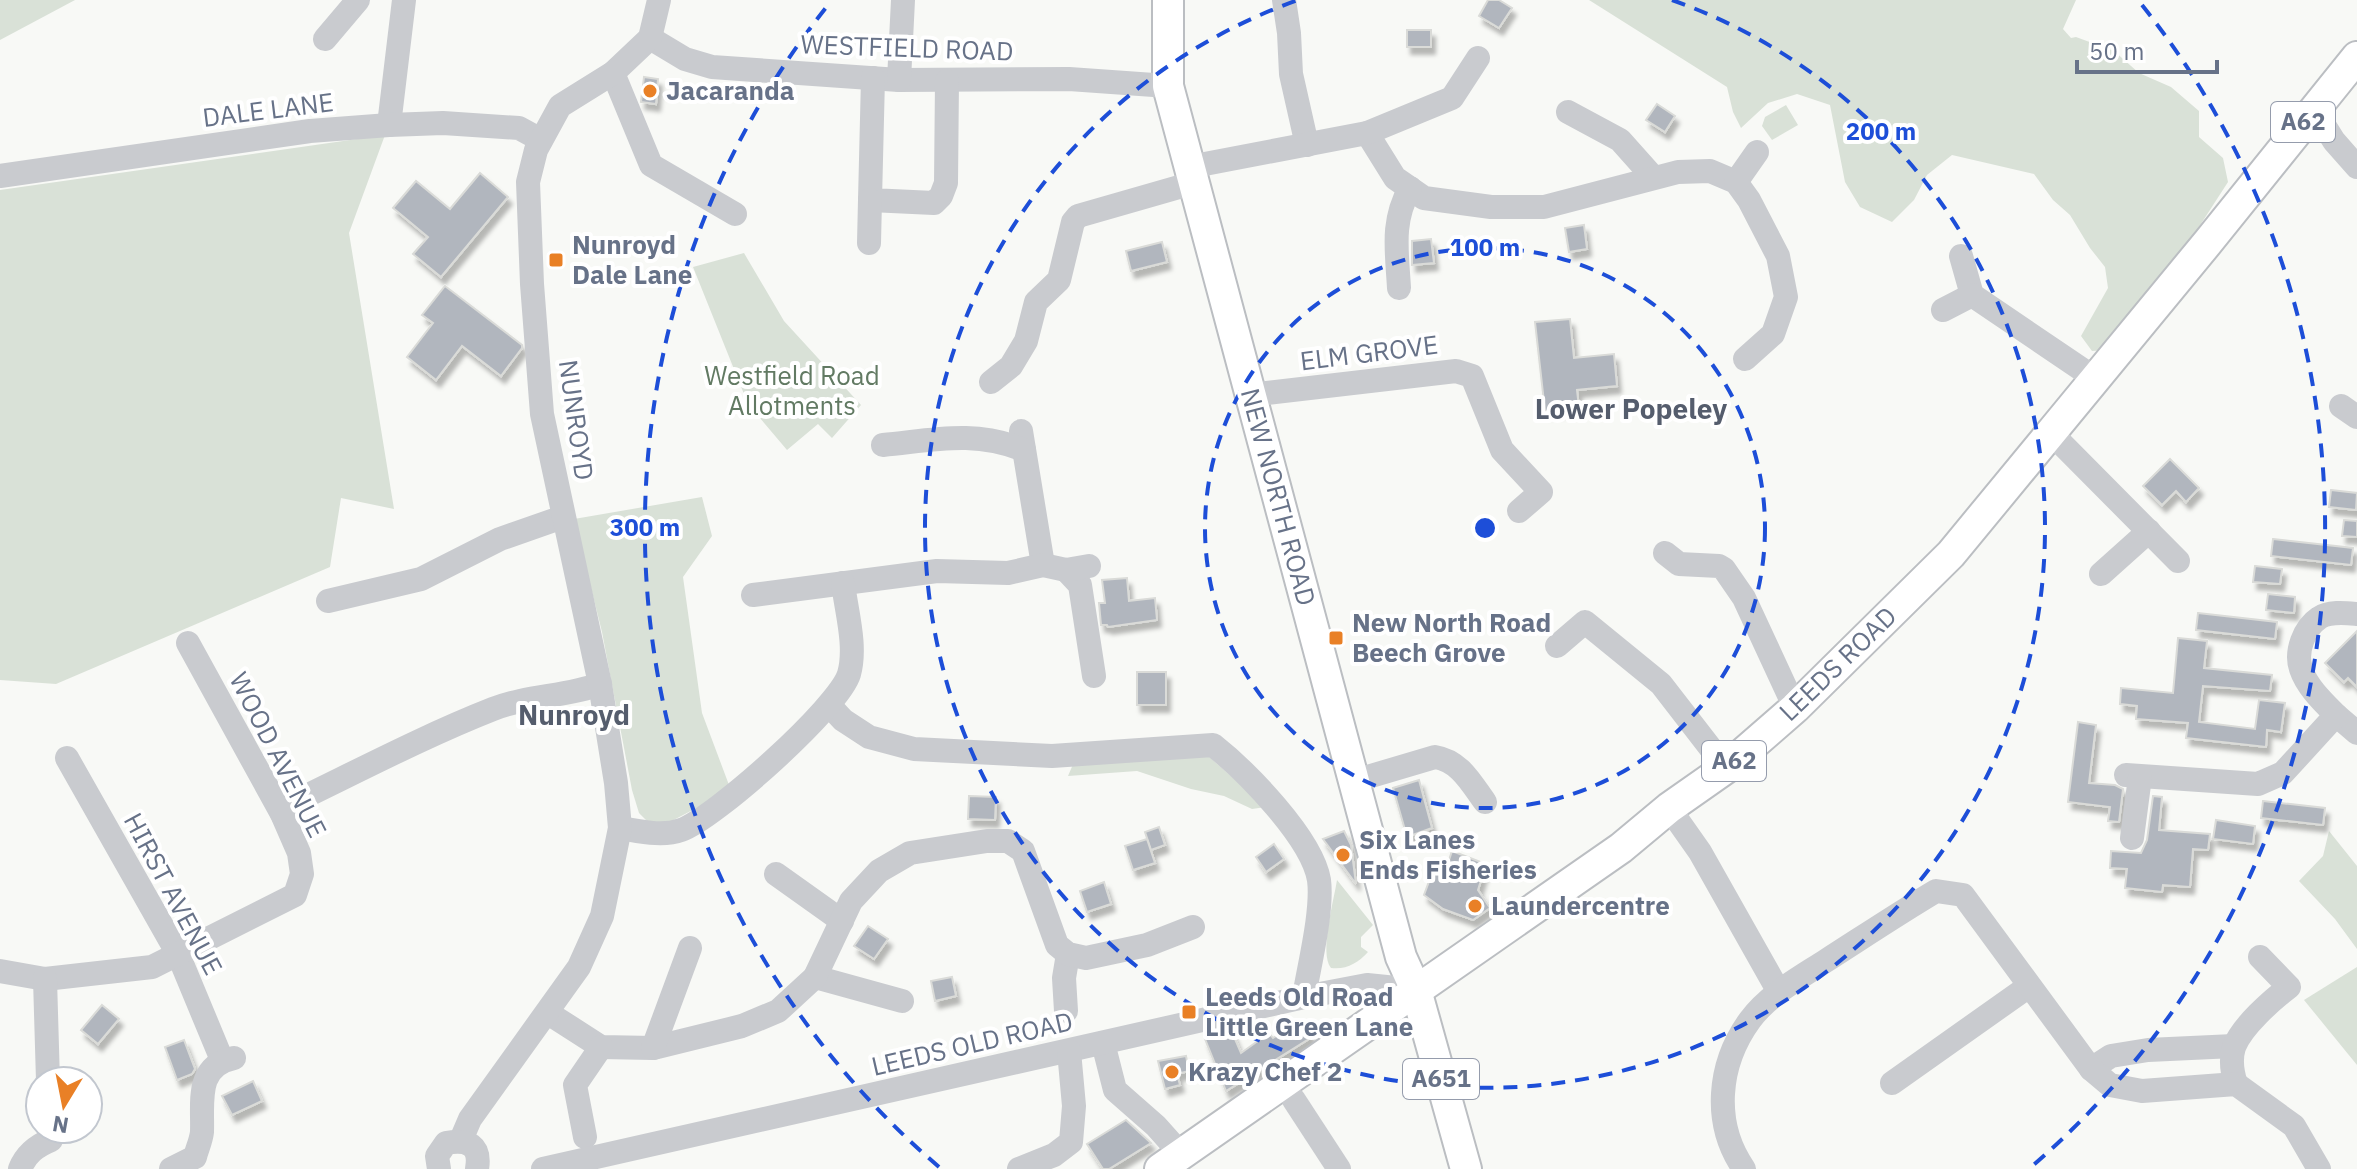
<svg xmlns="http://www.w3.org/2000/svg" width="2357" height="1169" font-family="'IBM Plex Sans',sans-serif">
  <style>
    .green { fill: #d9e1d7 }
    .building { fill: #b1b6be; stroke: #dadbd8; stroke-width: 2; filter: url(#shadow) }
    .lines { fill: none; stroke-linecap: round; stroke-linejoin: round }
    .major-casing { stroke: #bbbec2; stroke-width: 34 }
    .minor { stroke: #c9cbcf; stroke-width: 24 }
    .major { stroke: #fff; stroke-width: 30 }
    .ring { fill: none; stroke: #1d4ed8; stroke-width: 4; stroke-dasharray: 14 10 }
    .poi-dot { fill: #e98026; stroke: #fff; stroke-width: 3 }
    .labels { text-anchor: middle; stroke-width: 8; stroke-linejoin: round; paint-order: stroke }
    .shield { fill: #fff; stroke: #959cac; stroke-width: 2 }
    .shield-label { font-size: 24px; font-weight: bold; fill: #677288 }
    .street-label { font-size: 26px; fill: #677288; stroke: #fff }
    .poi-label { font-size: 26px; font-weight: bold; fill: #677288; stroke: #fff; text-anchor: start }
    .park-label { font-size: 26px; fill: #627a63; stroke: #fff }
    .neighbourhood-label { font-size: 28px; font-weight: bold; fill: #555d6d; stroke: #fff }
    .centre { fill: #1d4ed8; stroke: #fff; stroke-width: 4 }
    .ring-label { font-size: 24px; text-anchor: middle; font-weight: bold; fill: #1d4ed8; stroke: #fff; stroke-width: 8; stroke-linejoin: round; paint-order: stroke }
  </style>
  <defs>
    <filter id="shadow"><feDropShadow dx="4" dy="7" stdDeviation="2" flood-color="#0004"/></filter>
  </defs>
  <rect width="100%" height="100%" fill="#f8f9f6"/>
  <!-- green -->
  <g class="green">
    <polygon points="0,0 75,0 0,40"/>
    <polygon points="1589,0 2076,0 2063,29 2071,38 2076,37 2114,51 2139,73 2171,87 2199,111 2199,137 2223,158 2228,182 2164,281 2109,350 2092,351 2081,336 2108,288 2105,267 2090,248 2070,215 2053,200 2034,174 1952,155 1927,175 1914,200 1892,222 1860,207 1845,182 1830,105 1797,94 1768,103 1741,128 1733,112 1727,87"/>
    <polygon points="1786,105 1798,125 1772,140 1762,126 1765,117"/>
    <polygon points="385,135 349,233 394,509 341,498 330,567 56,684 0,680 0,190"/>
    <polygon points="744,253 784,321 861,405 832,438 818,424 787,450 748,404 693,267"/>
    <polygon points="702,497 712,536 683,577 702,713 729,785 702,805 668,823 649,823 639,813 632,790 602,632 574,519"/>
    <polygon points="1207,755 1266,807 1252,809 1224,796 1191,789 1137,771 1068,776 1074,762"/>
    <polygon points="2329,831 2357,866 2357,949 2335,919 2299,881 2323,856"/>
    <path d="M1337,880L1373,925L1361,937V947L1368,952C1358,963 1346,970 1331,968C1319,953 1334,900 1337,880Z"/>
    <polygon points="2357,967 2357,1065 2304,1000"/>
  </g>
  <!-- building -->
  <g class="building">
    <polygon points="1488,0 1499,0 1512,8 1499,28 1479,16"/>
    <rect x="1407" y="30" width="24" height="17"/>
    <polygon points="644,77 658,79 656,104 641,102"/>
    <polygon points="1657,104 1675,116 1665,132 1646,120"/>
    <polygon points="480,173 508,197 441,277 413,254 428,237 393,208 416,181 450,209"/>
    <polygon points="1584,225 1587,249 1569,252 1565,228"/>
    <polygon points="1431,239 1434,263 1412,265 1412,241"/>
    <polygon points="1162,242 1167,262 1131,271 1126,251"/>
    <polygon points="445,286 522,345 522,348 501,376 462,346 436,380 407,357 433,323 422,315"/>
    <polygon points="1570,319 1574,358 1614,354 1617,386 1577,390 1579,408 1545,411 1535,322"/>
    <polygon points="2170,459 2199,488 2186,502 2176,491 2162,505 2143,486"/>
    <polygon points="2331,490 2357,493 2356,510 2329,507"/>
    <polygon points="2344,520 2357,521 2357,537 2342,536"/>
    <polygon points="2273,539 2353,548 2351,565 2271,556"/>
    <polygon points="2255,566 2282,569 2280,584 2253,582"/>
    <polygon points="1127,578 1129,601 1155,598 1157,620 1108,627 1107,625 1101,625 1099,603 1105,603 1102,580"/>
    <polygon points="2268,594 2295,597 2294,613 2266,610"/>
    <polygon points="2198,613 2277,622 2275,639 2196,630"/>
    <polygon points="2357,631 2357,687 2348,678 2344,682 2325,663"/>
    <polygon points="2178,638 2207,641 2204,668 2272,675 2270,691 2203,686 2199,722 2255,729 2259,700 2285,703 2281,732 2267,730 2266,747 2186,738 2188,723 2136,719 2137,706 2120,704 2121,688 2173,693"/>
    <rect x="1137" y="672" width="29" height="33"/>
    <polygon points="2078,722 2096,725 2089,783 2115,785 2123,789 2119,822 2108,821 2110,807 2068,802"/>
    <polygon points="1419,780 1432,828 1407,837 1393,788"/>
    <polygon points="969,796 996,797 995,820 968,819"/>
    <polygon points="2153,796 2162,797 2159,830 2210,834 2208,850 2193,849 2190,887 2163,885 2162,892 2125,888 2127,869 2110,868 2111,851 2141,853 2147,840"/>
    <polygon points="2263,801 2325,808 2323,825 2261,818"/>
    <polygon points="2216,820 2255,826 2253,844 2213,839"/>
    <polygon points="1159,827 1165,845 1151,850 1145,832"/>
    <polygon points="1344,831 1351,845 1356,884 1323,839"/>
    <polygon points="1147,839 1155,863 1133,870 1125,846"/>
    <polygon points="1274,844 1284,859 1266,872 1256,857"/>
    <polygon points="1452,851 1486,864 1478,890 1490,908 1473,920 1443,909 1424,895 1434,868 1445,872"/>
    <polygon points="1104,882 1111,904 1087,912 1080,891"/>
    <polygon points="868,926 888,939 874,959 854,946"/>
    <polygon points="952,977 956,996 935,1001 931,981"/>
    <polygon points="102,1005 119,1019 98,1044 81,1030"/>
    <polygon points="1302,1020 1312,1037 1226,1091 1205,1039 1232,1032 1241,1053 1269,1033 1273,1038"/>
    <polygon points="184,1040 195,1069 192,1074 177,1080 165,1047"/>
    <polygon points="1186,1056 1189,1071 1177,1074 1180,1085 1165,1089 1158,1061"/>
    <polygon points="253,1081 262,1101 232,1115 222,1096"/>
    <polygon points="1126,1120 1151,1143 1109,1169 1103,1169 1087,1144"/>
  </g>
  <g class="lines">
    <defs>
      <g id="major">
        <polyline points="1168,0 1168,86 1401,957 1416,990 1466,1169"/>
        <polyline points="1160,1169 1621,848 1669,808 1726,768 1795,708 1951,554 2208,242 2357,57"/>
      </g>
    </defs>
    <!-- major casing -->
    <use href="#major" class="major-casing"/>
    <!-- minor -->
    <g class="minor">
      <polyline points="1284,0 1289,33 1291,74 1307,145"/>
      <polyline points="650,38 685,59 712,67 899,80 1069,79 1168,86"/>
      <polyline points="325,39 358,0"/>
      <polyline points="613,73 651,165 735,214"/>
      <polyline points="873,78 870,200 934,203 941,196 946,183 947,81"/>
      <polyline points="899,80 903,0"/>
      <polyline points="2314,109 2334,141 2357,167"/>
      <polyline points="1568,112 1620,140 1653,177"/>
      <polyline points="389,125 404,0"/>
      <polyline points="1367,133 1395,178 1424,198 1491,207 1544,207 1678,172 1710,171 1736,182 1749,200 1778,256 1786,297 1773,334 1745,359"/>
      <polyline points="1189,167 1367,133 1452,98 1478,58"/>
      <polyline points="0,176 310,131 389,125 443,123 519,128 541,140"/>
      <polyline points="1736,182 1757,152"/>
      <polyline points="869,243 870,200"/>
      <polyline points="1961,256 1972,295 2096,379"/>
      <path d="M1399,288C1397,251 1391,222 1410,188"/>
      <polyline points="1943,310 1972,295"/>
      <polyline points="991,382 1011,366 1026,341 1036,302 1059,280 1073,222 1078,216 1193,183"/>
      <polyline points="1250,395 1456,371 1472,376 1502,450 1541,492 1519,511"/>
      <polyline points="2341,406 2357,417"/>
      <polyline points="1021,431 1043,565"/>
      <polyline points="2051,433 2178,561"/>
      <path d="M883,445C935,440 974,430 1024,450"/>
      <polyline points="1665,553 1679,564 1719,566 1724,569 1744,598 1795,708"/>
      <polyline points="1066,570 1080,585 1094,676"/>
      <polyline points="2101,574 2149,531"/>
      <polyline points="753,595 937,571 1008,573 1043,565 1066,570 1089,566"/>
      <polyline points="328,601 421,579 500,539 563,517"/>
      <polyline points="1557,646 1585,622 1661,684 1726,768"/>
      <path d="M829,705L843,720L869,737L914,749L1052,756L1213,745C1246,771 1312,838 1319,880C1323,911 1309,966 1304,997"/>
      <polyline points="2336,715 2357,733"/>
      <polyline points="67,758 178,954 222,1060"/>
      <path d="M2126,775L2258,784L2283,773L2336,715C2323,702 2307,687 2301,669C2295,652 2304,628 2319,618C2329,611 2346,613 2357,614"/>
      <path d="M1354,781L1435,757C1460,761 1471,783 1485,802"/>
      <polyline points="1669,808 1700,852 1779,992"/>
      <path d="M282,814L298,800C362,769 427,735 493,709C528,695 566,697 600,684"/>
      <path d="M620,828C639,831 662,837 681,830C715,818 839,707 849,674C857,646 846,610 843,583"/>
      <polyline points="2132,838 2140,777"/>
      <polyline points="776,874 842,921"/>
      <polyline points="0,971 45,979 152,967 295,895 302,874 299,853 282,814 188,643"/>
      <polyline points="815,977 902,1001"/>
      <polyline points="45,979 48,1081"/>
      <polyline points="1066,1011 1064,978 1068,954"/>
      <polyline points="548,1013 601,1047 653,1048 742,1026 778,1011 815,977 851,901 879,871 910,853 987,841 1008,841 1023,851 1057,945 1068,954 1086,958 1147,945 1193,927"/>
      <polyline points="1103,1043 1115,1090 1156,1126 1181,1154"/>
      <polyline points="653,1048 690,948"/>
      <polyline points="2091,1069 2111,1056 2148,1050 2234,1046"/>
      <polyline points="1892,1083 2029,986"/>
      <path d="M2236,1084C2232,1072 2230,1060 2234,1047C2242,1026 2272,1000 2289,987L2260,957"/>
      <polyline points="1294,1100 1339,1169"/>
      <polyline points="585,1137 575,1085 601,1047"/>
      <polyline points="461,1140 470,1119 579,967 602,916 620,828 616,783 600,684 542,414 532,284 528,182 536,150 560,106 613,73 650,38 659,0"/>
      <path d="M20,1169C26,1154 36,1146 51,1140L50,1129"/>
      <path d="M171,1169L195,1157C197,1149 201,1141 202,1132C203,1102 195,1066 234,1058"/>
      <path d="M439,1169L437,1156L446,1143C468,1139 481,1145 477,1169"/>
      <polyline points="543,1169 1304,997 1367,985 1416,990"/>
      <polyline points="1019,1169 1054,1155 1071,1142 1074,1106 1069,1051"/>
      <path d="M1744,1169C1712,1123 1718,1064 1750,1020C1769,994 1801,977 1827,960C1863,937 1899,913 1936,891L1963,895L2091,1069L2110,1085L2142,1091L2236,1084L2294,1126L2319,1169"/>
    </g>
    <!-- major -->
    <use href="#major" class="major"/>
  </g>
  <!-- distance rings -->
  <g class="ring">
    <circle cx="1485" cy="528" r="280"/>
    <path d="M1672 0A560 560 0 1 1 1298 0"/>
    <path d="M939 1167A840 840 0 0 1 828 5M2142 5A840 840 0 0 1 2031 1167"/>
  </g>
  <!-- markers -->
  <g class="poi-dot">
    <circle cx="650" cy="91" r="8"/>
    <rect x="548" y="252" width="16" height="16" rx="4"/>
    <rect x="1328" y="630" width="16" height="16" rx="4"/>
    <circle cx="1343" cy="855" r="8"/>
    <circle cx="1475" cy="906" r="8"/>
    <rect x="1181" y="1004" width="16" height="16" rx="4"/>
    <circle cx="1172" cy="1072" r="8"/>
  </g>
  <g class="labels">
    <!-- shield labels -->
    <g class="shield">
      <rect x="2271" y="102" width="64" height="40" rx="6"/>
      <rect x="1702" y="741" width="64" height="40" rx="6"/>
      <rect x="1403" y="1059" width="76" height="40" rx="6"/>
    </g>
    <g class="shield-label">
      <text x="2303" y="130">A62</text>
      <text x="1734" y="769">A62</text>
      <text x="1441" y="1087">A651</text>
    </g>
    <!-- street labels -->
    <g class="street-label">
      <text transform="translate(907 48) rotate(2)" y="9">WESTFIELD ROAD</text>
      <text transform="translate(268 110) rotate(-7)" y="9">DALE LANE</text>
      <text transform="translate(1369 353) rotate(-7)" y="9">ELM GROVE</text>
      <text transform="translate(576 420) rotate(82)" y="9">NUNROYD</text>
      <text transform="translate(1278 497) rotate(75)" y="9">NEW NORTH ROAD</text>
      <text transform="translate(1838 664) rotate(-44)" y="9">LEEDS ROAD</text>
      <text transform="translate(278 755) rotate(63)" y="9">WOOD AVENUE</text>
      <text transform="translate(173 894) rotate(62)" y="9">HIRST AVENUE</text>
      <text transform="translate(972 1044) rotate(-13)" y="9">LEEDS OLD ROAD</text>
    </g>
    <!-- poi labels -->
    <g class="poi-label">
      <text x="666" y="100">Jacaranda</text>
      <text x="572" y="254">Nunroyd<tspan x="572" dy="30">Dale Lane</tspan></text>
      <text x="1352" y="632">New North Road<tspan x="1352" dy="30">Beech Grove</tspan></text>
      <text x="1359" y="849">Six Lanes<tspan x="1359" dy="30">Ends Fisheries</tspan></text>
      <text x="1491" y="915">Laundercentre</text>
      <text x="1205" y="1006">Leeds Old Road<tspan x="1205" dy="30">Little Green Lane</tspan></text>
      <text x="1188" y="1081">Krazy Chef 2</text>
    </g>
    <!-- park labels -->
    <g class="park-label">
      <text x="792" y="385">Westfield Road<tspan x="792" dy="30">Allotments</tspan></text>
    </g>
    <!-- neighbourhood labels -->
    <g class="neighbourhood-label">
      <text x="1631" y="419">Lower Popeley</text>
      <text x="574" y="725">Nunroyd</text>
    </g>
  </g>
  <circle cx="1485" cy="528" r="12" class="centre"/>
  <g class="ring-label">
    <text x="1881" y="140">200 m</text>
    <text x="1485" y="256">100 m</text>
    <text x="645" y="536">300 m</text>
  </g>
  <!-- north arrow -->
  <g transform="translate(64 1105) rotate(190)"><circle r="38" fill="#ffffff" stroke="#c2c7cf" stroke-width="2"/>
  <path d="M0-6L14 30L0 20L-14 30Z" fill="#e98026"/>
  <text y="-12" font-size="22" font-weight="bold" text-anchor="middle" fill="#677288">N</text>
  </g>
  <!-- scale -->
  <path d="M2077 60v12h140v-12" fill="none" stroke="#677288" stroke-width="4"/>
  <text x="2089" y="60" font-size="24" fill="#677288" stroke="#ffffff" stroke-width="6" paint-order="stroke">50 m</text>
</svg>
